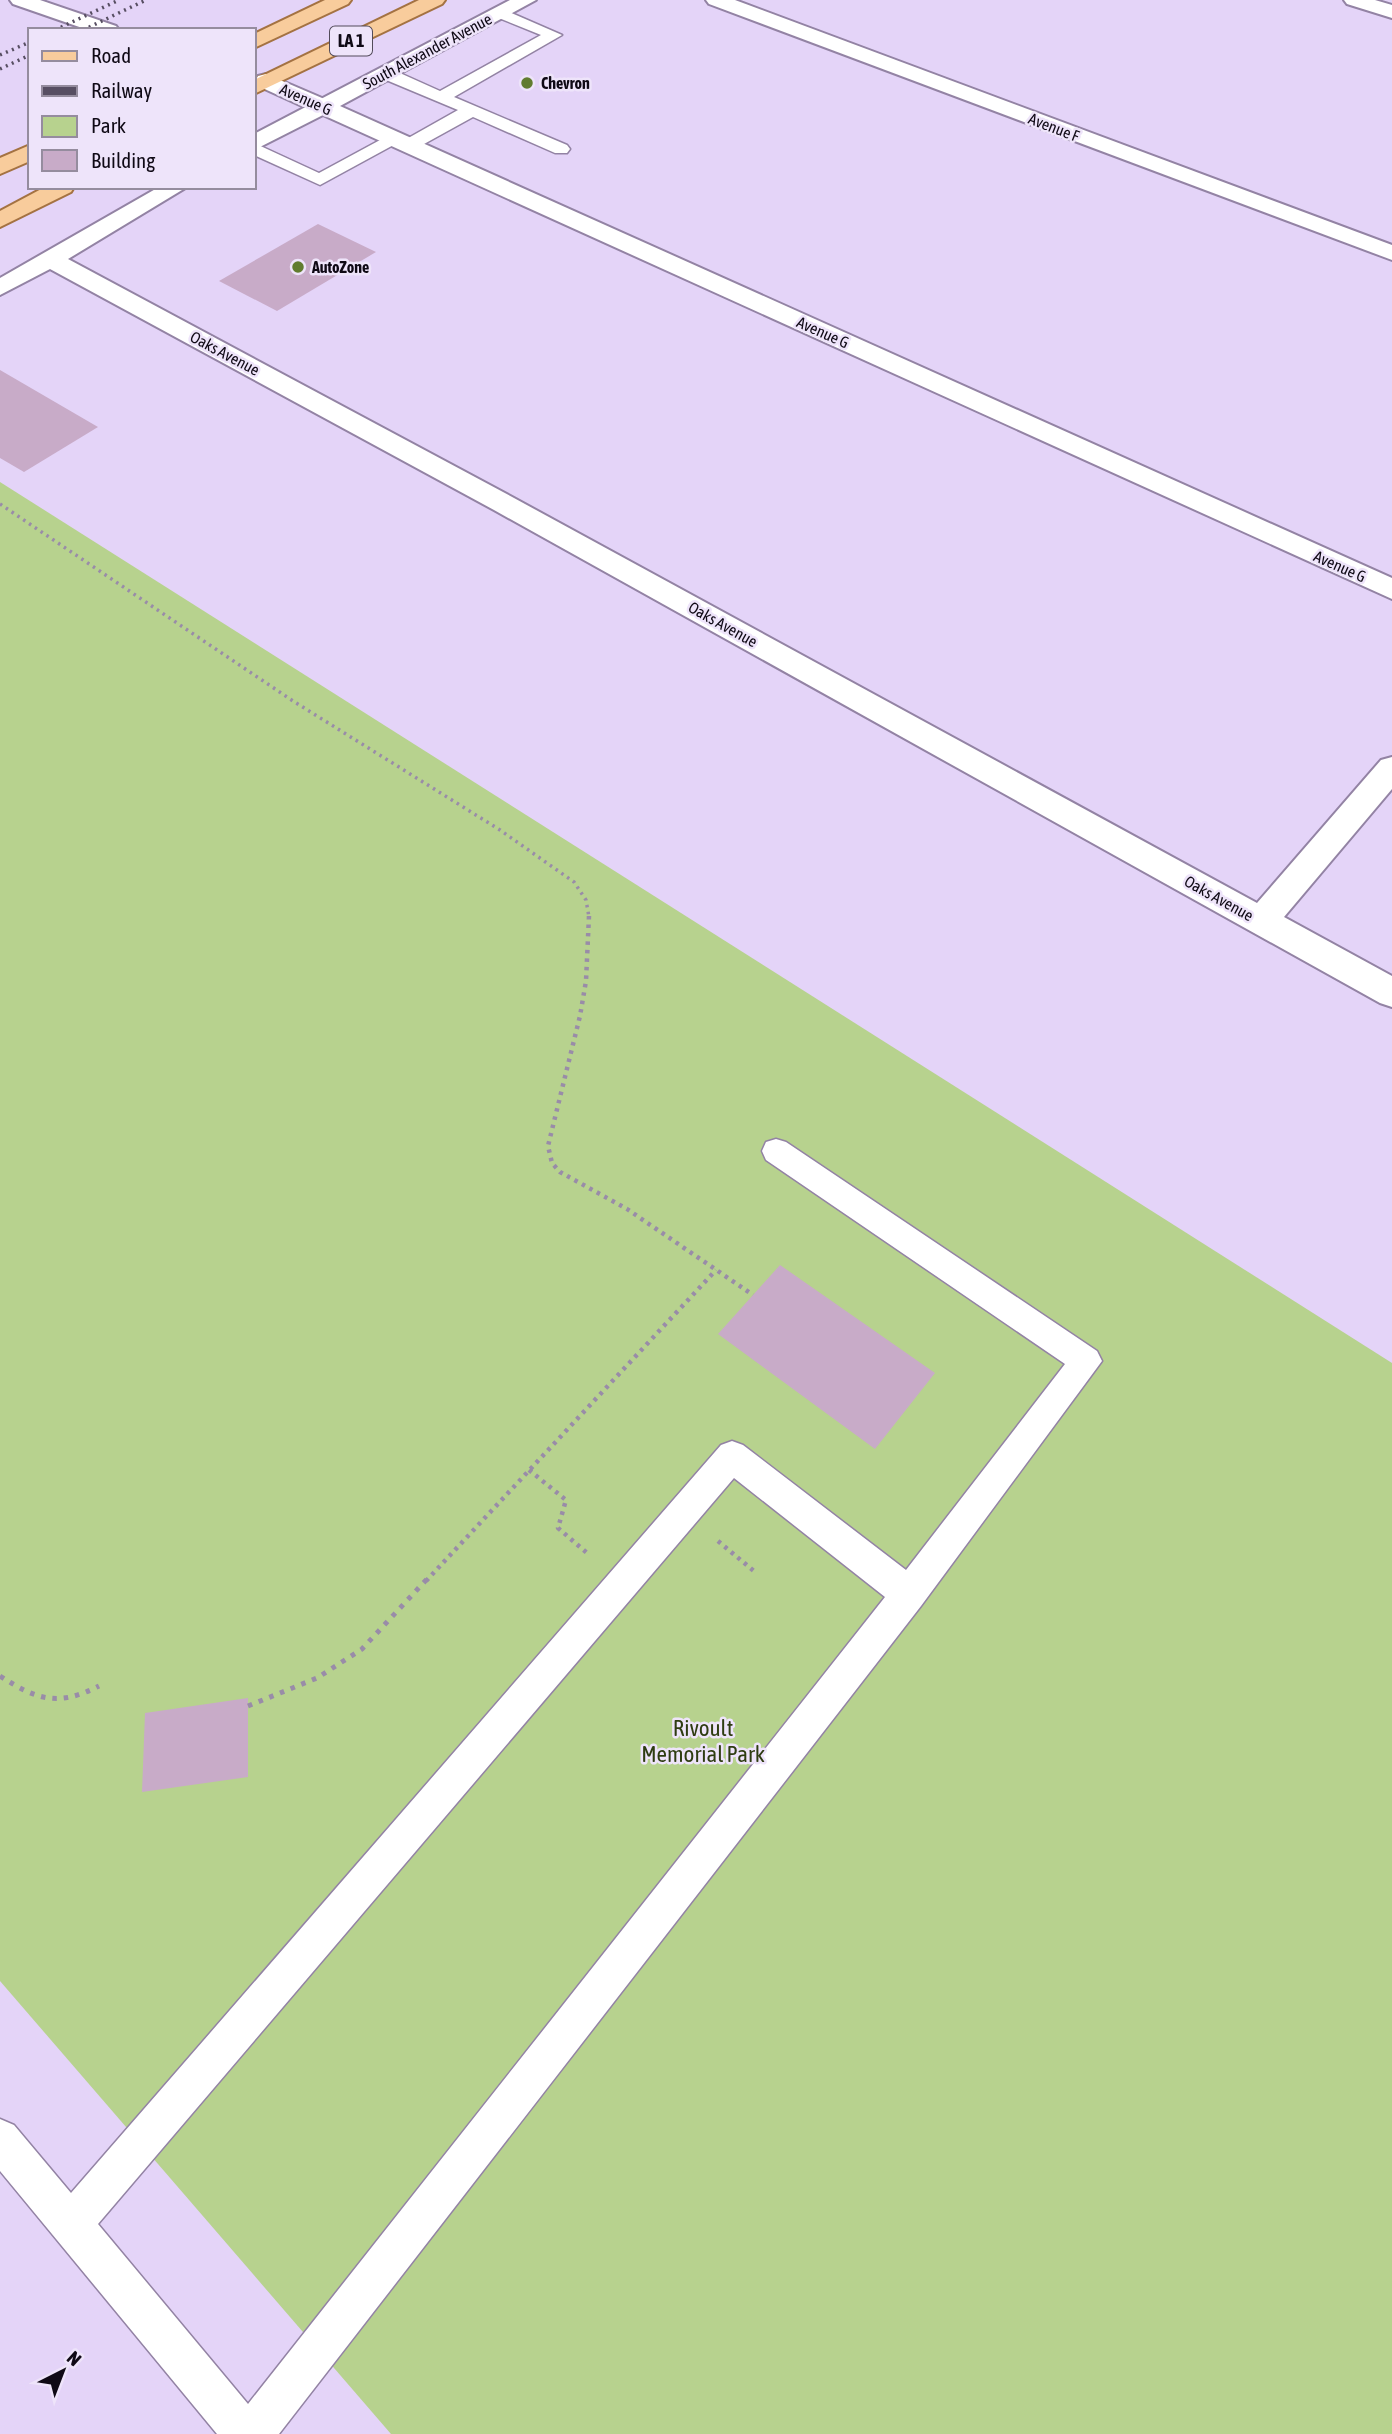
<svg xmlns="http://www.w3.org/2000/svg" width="1392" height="2434" font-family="'Asap Condensed',sans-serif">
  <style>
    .green { fill: #b7d28e }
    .building { fill: #c8abc8 }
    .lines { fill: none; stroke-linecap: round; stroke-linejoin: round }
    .lane-casing { stroke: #9383a4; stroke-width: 3 }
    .street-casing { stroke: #9383a4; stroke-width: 4 }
    .secondary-casing { stroke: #9383a4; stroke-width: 4 }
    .primary-casing { stroke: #a47242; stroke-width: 4 }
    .path-far2 { stroke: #998ca8; stroke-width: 3.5; stroke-dasharray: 2.5 4.5; stroke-linecap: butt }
    .path-far1 { stroke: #998ca8; stroke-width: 4.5; stroke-dasharray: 3.5 5; stroke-linecap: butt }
    .path { stroke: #998ca8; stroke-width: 5; stroke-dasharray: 4.5 7; stroke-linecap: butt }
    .lane { fill: #fff; fill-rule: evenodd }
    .street { fill: #fff; fill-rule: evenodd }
    .secondary { fill: #fff; fill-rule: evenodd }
    .primary { fill: #f8cc9c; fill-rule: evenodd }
    .rail { stroke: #574e62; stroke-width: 3.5; stroke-dasharray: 2 4.5; stroke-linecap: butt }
    .poi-dot { fill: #617c2f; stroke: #eee4fa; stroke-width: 2.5 }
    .labels { text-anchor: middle; stroke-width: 5; stroke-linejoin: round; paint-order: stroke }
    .far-street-label { font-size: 16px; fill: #0f0915; stroke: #eee4fa }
    .far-poi-label { font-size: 16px; font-weight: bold; fill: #0f0915; stroke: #eee4fa; text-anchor: start }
    .shield { fill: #eee4fa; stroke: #524b5a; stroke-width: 2 }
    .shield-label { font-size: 18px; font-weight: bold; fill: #0f0915 }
    .near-park-label { font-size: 23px; fill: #2e3c11; stroke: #eee4fa }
  </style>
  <rect width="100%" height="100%" fill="#e4d4f8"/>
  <!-- green -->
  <polygon class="green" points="0,482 1392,1363 1392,2434 391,2434 0,1981"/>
  <!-- building -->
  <g class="building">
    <polygon points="318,224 376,252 277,311 219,281"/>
    <polygon points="0,370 98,427 24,472 0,458"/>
    <polygon points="780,1265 935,1373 875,1449 718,1334"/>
    <polygon points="248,1698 248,1777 142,1792 145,1713"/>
  </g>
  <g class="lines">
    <defs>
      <g id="lane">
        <polygon points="500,8 562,35 454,97 567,145 570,149 567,153 555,153 473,117 415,149 403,149 400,145 403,141 458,110 379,77 377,73 379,69 391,69 440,91 541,35 494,16 492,13"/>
        <polygon points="393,133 399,134 402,138 399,142 320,185 254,155 254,143 319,173"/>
        <path d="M776,1139L786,1142L1097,1351L1102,1361L921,1606L279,2434H217L0,2171V2119L14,2125L71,2193L721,1445L732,1441L743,1445L906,1570L1065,1364L766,1160L762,1151L766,1142ZM734,1478L885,1597L248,2404L98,2224Z"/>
      </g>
      <g id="street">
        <polygon points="10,0 40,0 116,26 119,30 88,30 13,4"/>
        <polygon points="510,0 536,0 340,106 1392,578 1392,599 323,115 254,150 254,134"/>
        <polygon points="706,0 735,0 1392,245 1392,260 709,4"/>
        <polygon points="1344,0 1375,0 1392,5 1392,18 1347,4"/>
        <polygon points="159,187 187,187 68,259 514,498 1257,903 1381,760 1392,757 1392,789 1284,917 1392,976 1392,1007 1380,1003 494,510 50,269 0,295 0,278"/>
      </g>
      <polygon id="secondary" points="266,74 329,101 332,106 321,113 313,111 258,86 255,81 258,76"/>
      <g id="primary">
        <polygon points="325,0 351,0 348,4 254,48 254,34"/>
        <polygon points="419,0 445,0 442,4 254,94 254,80"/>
        <polygon points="30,145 30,161 0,174 0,158"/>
        <polygon points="45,187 74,187 71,192 0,227 0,211"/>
      </g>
    </defs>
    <!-- lane casing -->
    <use href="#lane" class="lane-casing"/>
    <!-- street casing -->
    <use href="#street" class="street-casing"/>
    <!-- secondary casing -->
    <use href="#secondary" class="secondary-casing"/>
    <!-- primary casing -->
    <use href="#primary" class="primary-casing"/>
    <!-- path-far2 -->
    <polyline class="path-far2" points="0,504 293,701 500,830 574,882 586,900 589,917"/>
    <!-- path-far1 -->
    <g class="path-far1">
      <polyline points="589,916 586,981 580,1016 548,1146 552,1163 560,1172 627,1209 753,1295"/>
      <polyline points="529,1470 566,1500 558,1528 587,1553"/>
      <polyline points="718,1541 755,1572"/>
      <polyline points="426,1581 716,1270"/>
    </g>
    <!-- path -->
    <g class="path">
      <path d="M0,1676C37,1700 58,1707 99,1686"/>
      <polyline points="248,1706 317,1678 362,1649 427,1579"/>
    </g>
    <!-- lane -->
    <use href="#lane" class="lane"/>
    <!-- street -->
    <use href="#street" class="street"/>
    <!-- secondary -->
    <use href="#secondary" class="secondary"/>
    <!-- primary -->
    <use href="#primary" class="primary"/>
    <!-- rail -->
    <g class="rail">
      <polyline points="55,30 119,0"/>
      <polyline points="83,30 146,0"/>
      <polyline points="0,55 30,42"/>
      <polyline points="0,69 30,55"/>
    </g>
  </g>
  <!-- markers -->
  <g class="poi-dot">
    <circle cx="527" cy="83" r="7"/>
    <circle cx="298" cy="267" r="7"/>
  </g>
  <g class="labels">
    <!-- far-street labels -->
    <g class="far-street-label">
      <text transform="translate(427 51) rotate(-28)" y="6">South Alexander Avenue</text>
      <text transform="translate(306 99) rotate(24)" y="6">Avenue G</text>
      <text transform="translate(1054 127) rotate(21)" y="6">Avenue F</text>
      <text transform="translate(823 332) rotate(24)" y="6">Avenue G</text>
      <text transform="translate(225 353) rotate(28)" y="6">Oaks Avenue</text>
      <text transform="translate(1340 566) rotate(24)" y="6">Avenue G</text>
      <text transform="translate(723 624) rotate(29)" y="6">Oaks Avenue</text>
      <text transform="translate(1219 898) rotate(29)" y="6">Oaks Avenue</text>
    </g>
    <!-- far-poi labels -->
    <g class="far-poi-label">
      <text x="541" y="89">Chevron</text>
      <text x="312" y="273">AutoZone</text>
    </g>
    <!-- shield labels -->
    <rect class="shield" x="330" y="26.5" width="42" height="29" rx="5"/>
    <g class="shield-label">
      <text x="351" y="47">LA 1</text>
    </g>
    <!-- near-park labels -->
    <g class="near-park-label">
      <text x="703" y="1736">Rivoult<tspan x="703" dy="26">Memorial Park</tspan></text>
    </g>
  </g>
  <!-- legend -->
  <rect x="28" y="28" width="228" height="161" fill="#eee4fa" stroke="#958c9e" stroke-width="2"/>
  <rect x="42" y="51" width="35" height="10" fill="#f8cc9c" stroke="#958c9e" stroke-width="2"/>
  <text x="91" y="63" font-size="21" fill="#0f0915">Road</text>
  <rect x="42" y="86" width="35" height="10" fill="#574e62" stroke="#958c9e" stroke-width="2"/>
  <text x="91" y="98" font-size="21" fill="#0f0915">Railway</text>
  <rect x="42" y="116" width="35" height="21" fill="#b7d28e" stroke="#958c9e" stroke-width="2"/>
  <text x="91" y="133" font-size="21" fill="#0f0915">Park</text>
  <rect x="42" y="150" width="35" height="21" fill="#c8abc8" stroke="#958c9e" stroke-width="2"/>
  <text x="91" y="168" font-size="21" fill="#0f0915">Building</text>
  <!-- north arrow -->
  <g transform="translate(63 2371) rotate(42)" stroke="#eee4fa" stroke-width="5" paint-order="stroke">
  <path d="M0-5L12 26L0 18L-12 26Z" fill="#0f0915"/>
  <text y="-10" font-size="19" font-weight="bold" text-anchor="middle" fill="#0f0915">N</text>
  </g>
</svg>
